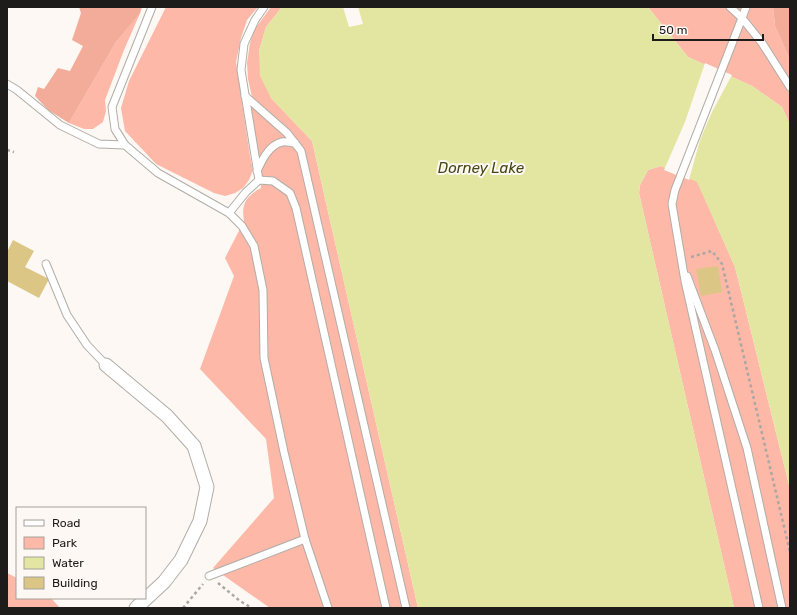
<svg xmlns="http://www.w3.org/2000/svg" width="797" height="615" font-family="Rubik,sans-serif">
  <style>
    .green { fill: #fdb8a7 }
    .forest { fill: #f3ac9a }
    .water { fill: #e2e6a1 }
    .pier { fill: #fdf8f3 }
    .building { fill: #dcc685 }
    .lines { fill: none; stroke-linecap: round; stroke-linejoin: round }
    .service-casing { stroke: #b1ada7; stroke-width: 9 }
    .minor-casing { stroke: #b1ada7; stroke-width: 15 }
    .path { stroke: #aba7a4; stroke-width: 2.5; stroke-dasharray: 3 3; stroke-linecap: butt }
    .service { stroke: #fff; stroke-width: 7 }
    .minor { stroke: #fff; stroke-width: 13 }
    .labels { text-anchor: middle; stroke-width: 4; stroke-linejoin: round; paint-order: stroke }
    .water-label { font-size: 15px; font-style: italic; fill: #464714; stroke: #fdf8f3 }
  </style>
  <rect width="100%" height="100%" fill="#fdf8f3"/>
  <!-- green -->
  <g class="green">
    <polygon points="166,7 258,7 247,20 241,38 236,62 250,156 253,170 249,180 243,188 235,193 225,196 214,193 156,164 125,131 121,108 129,81"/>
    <path d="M271,7H282L266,27L259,51L271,98L312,141L418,608H270L213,568L274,498L266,439L200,369L234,276L225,258L244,221C241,204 246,196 261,188L258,152L251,107L252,97L248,79L247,63L250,43L254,30Z"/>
    <polygon points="648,7 773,7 775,26 790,60 790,125 782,107 752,86 688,57"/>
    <polygon points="141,11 124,50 105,100 106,111 103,122 93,129 84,129 69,123 116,42"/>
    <polygon points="661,166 697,181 735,267 790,489 790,608 734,608 639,193 640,185 648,170"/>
    <polygon points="7,573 17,578 17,598 51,598 60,608 7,608"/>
  </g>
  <!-- forest -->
  <g class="forest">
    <polygon points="79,7 142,7 140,13 116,42 69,123 48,110 35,96 38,87 44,89 58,68 70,71 83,46 72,40 81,13"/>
    <polygon points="773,7 790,7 790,60 775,26"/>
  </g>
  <!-- water -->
  <polygon class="water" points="282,7 648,7 688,57 752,86 782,107 790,125 790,489 735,267 697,182 661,166 648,170 640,185 639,193 734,608 418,608 312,141 271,98 260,76 259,51 266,27"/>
  <!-- pier -->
  <g class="pier">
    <polygon points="343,7 358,7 363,24 349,27"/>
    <polygon points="705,63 732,75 712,112 700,140 689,180 664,170 685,122"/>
  </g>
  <!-- building -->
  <g class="building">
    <polygon points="13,240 34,251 25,267 49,279 39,298 7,281 7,252"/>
    <polygon points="718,266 722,292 701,296 696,269"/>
  </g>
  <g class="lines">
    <defs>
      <g id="service">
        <polyline points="152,7 112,107 115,129 125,145 158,173 229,213 242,226 254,246 263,290 264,358 284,452 305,539 328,608"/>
        <polyline points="730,7 742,18 675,190 672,204 685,281 759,608"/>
        <polyline points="746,7 742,18 762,43 790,87"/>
        <polyline points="7,84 17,90 60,125 99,144 125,145"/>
        <polyline points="245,96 287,133 301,151 406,608"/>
        <path d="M257,171C262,160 269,145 282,142C286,141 292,143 295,143"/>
        <polyline points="259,180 241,70 244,44 255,20 264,7"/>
        <polyline points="229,213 246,192 259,180 273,181 290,193 296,208 386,608"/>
        <polyline points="46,264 67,315 87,345 106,365"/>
        <polyline points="687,276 715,350 747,448 782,608"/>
        <polyline points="209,576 305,539"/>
      </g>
      <polyline id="minor" points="106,365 167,416 194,446 207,487 200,521 181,560 164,582 136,608"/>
    </defs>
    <!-- service casing -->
    <use href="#service" class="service-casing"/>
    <!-- minor casing -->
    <use href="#minor" class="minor-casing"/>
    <!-- path -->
    <g class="path">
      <polyline points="7,150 14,152"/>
      <polyline points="691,257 712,251 722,264 790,552"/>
      <polyline points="218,583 240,601 252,608"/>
      <polyline points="183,608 203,584"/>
    </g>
    <!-- service -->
    <use href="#service" class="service"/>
    <!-- minor -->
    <use href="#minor" class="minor"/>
  </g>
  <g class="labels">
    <!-- water labels -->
    <g class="water-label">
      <text x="481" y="173">Dorney Lake</text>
    </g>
  </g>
  <!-- border -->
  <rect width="797" height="615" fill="none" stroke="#1d1c1a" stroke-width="16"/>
  <!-- legend -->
  <rect x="16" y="507" width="130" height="92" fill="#fdf8f3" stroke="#a3a09c"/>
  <rect x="24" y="520" width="20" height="6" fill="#ffffff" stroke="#a3a09c"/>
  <text x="52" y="527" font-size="12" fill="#1d1c1a">Road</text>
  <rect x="24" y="537" width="20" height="12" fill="#fdb8a7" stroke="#a3a09c"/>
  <text x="52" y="547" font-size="12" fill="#1d1c1a">Park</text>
  <rect x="24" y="557" width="20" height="12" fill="#e2e6a1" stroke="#a3a09c"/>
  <text x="52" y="567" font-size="12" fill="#1d1c1a">Water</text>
  <rect x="24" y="577" width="20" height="12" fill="#dcc685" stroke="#a3a09c"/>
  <text x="52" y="587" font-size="12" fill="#1d1c1a">Building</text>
  <!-- scale -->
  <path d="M653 34v6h110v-6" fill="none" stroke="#1d1c1a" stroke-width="2"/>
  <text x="659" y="34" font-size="12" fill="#1d1c1a" stroke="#fdf8f3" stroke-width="3" paint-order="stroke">50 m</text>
</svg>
